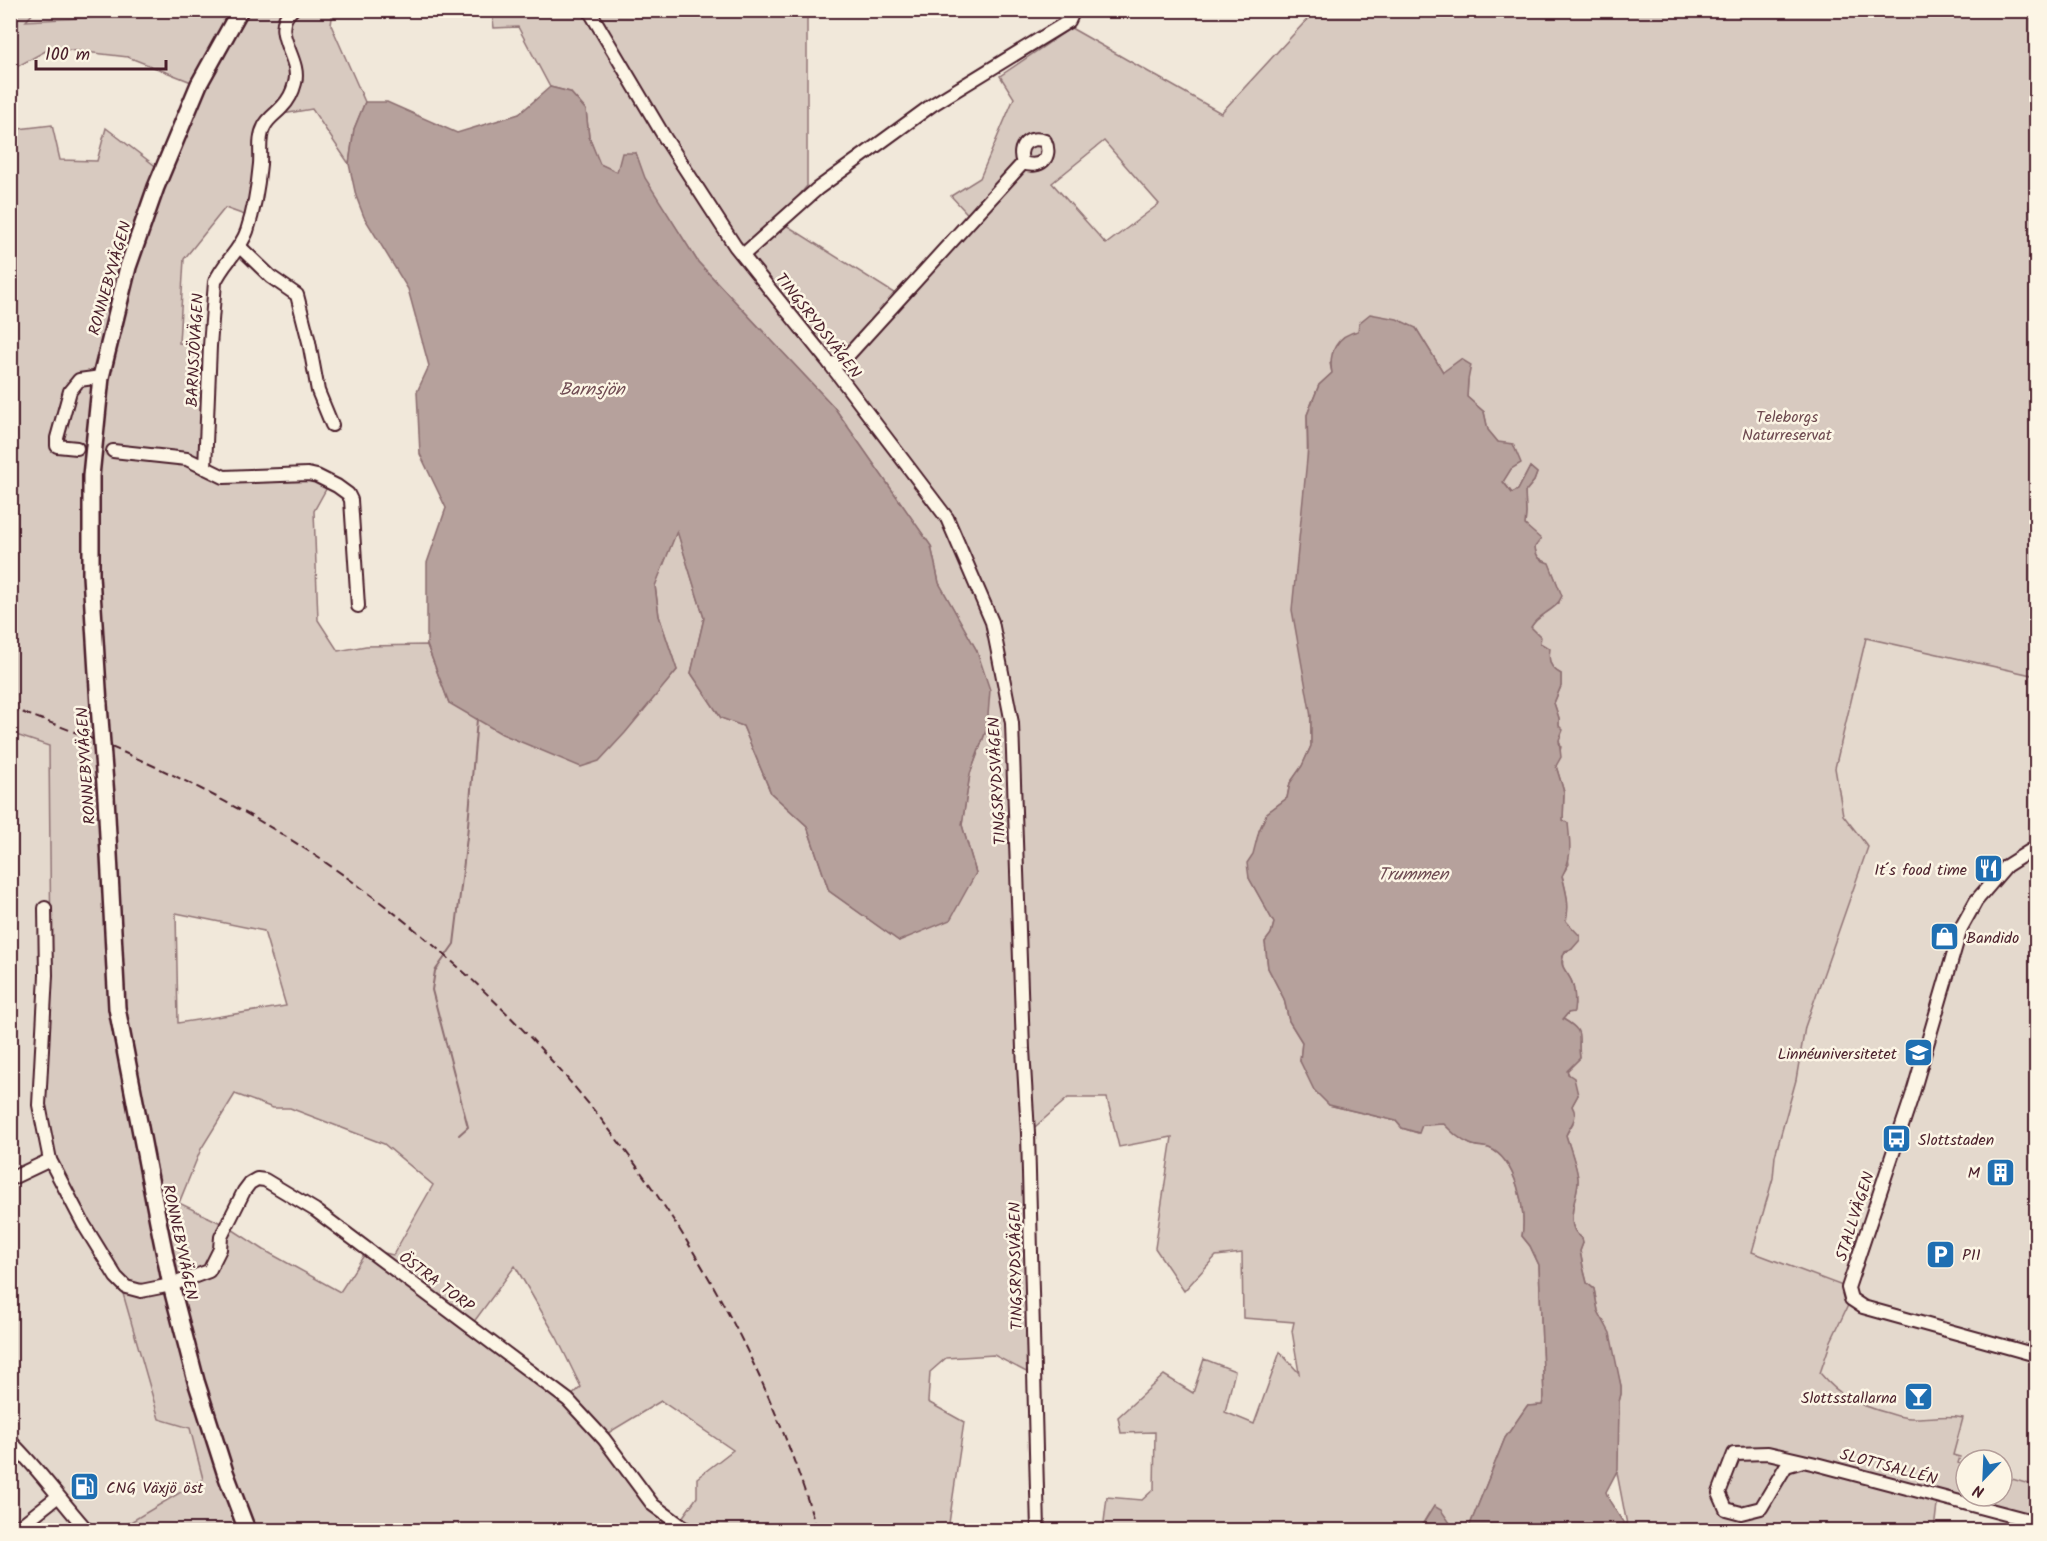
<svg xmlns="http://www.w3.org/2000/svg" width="2047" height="1541" font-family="Kalam,sans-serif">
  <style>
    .built { fill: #e4d9cd }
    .green { fill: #d8cac0; stroke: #917476; stroke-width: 1.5; fill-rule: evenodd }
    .water { fill: #b6a19c; stroke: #8b6d6f; stroke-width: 1.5 }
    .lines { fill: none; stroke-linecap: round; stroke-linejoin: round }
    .stream { stroke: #8b6d6f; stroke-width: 2 }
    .minor-tunnel { stroke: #d0c0b7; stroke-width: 12; stroke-dasharray: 12 6; stroke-linecap: butt }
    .minor-casing { stroke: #4a1f2b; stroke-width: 16 }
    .major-casing { stroke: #4a1f2b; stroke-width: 20 }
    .minor { stroke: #fcf5e5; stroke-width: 12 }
    .major { stroke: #fcf5e5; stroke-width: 15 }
    .rail { stroke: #4a1f2b; stroke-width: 2; stroke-dasharray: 9 4.5; stroke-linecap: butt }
    .major-bridge-casing { stroke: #4a1f2b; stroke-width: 20; stroke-linecap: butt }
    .major-bridge { stroke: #fcf5e5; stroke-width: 15 }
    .labels { text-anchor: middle; stroke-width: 5; stroke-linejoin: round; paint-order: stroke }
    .street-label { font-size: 16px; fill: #4a1f2b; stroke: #fcf5e5 }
    .park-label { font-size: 16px; fill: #6e4a50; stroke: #fcf5e5 }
    .poi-label { font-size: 16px; fill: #4a1f2b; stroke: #fcf5e5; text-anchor: end }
    .water-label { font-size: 18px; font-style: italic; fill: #704c53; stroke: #fcf5e5 }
  </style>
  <rect width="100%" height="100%" fill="#f1e8da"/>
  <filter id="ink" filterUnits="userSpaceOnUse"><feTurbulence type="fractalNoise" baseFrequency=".0167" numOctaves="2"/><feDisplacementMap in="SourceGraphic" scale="12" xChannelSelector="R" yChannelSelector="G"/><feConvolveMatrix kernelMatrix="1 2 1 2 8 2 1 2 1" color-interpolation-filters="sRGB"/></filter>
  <g filter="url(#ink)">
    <!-- built -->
    <g class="built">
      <polygon points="1866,638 2036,676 2036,1487 2002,1476 2002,1460 1966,1460 1966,1466 1958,1463 1953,1455 1962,1418 1949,1415 1907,1418 1864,1406 1849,1399 1832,1387 1820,1373 1831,1341 1752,1253 1773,1178 1775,1156 1796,1080 1805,1027 1868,847 1843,816 1835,768"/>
      <polygon points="10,733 49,745 51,956 122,1290 159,1418 190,1428 203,1479 117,1530 11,1530"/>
    </g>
    <!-- green -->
    <path class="green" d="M11,11H35L26,21L217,11H333L331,25L365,102L354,129L349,164L312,109L271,116L264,127L250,217L225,208L184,259L179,343L210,346L205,468L214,474H308L330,482L314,511L318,620L338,651L366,646L427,645L449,703L665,684L677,670L659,616L655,585L677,530L704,618L691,673L721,718L743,726L771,793L807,826L829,891L899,941L976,873L962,825L970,774L987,728L977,651L939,583L931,546L834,407L698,262L644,178L636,153L617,172L599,164L589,137L586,110L570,92L550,87L518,27L494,28L492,11H868L866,15L807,14V186L778,220L900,297L975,222L951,196L980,178L1014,98L1000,76L1071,28L1221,113L1315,11H2036V676L1866,638L1835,768L1843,815L1868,847L1805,1027L1796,1080L1775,1156L1773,1178L1752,1252L1848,1288L1851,1299L1831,1341L1820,1373C1840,1397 1858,1405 1888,1413C1895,1415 1903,1418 1911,1418C1929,1419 1944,1414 1963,1418L1953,1455L1960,1457L1958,1463L1966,1466V1496H2002V1476L2036,1486V1522L1938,1496L1934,1530H1628L1617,1473L1619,1401L1621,1394V1386L1606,1326L1598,1311L1594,1289L1587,1283L1583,1267L1580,1251L1583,1243L1582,1238C1562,1227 1578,1196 1578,1181C1578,1169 1569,1147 1566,1135L1573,1123L1572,1106L1578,1095L1567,1070L1580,1058C1577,1037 1584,1031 1563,1019L1575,1005C1574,998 1575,986 1571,980C1565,968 1560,970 1564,953L1572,949L1568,925L1566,921C1570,905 1566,891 1562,875L1569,864L1563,821L1564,792L1556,766L1561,747L1559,740V718L1554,703L1561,686V674C1550,668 1548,661 1549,649L1540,643L1531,627L1536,620L1559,603V589L1549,564C1539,559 1536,557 1535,547L1539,543L1525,525L1526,513L1525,492L1534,481L1537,473L1530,467L1518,490L1512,493L1503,481L1511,469L1498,442L1488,430L1484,412L1467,397L1468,380L1443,372L1416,328L1358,331L1330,363L1332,373L1319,385L1307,415L1311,746L1302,766L1290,783L1287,798L1267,813L1259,831L1249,878L1274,923L1271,934L1265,942L1268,968L1284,999L1289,1021L1302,1042L1300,1061L1329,1105L1396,1121L1402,1128L1418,1133L1422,1125L1444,1124C1452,1132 1460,1140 1470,1144C1476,1147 1483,1146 1489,1148C1516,1159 1527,1211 1522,1236L1530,1246L1539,1265L1544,1397L1542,1405L1527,1406L1505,1438L1468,1530H1455L1429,1513L1419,1530H1103L1107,1497L1142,1500L1154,1489L1155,1432L1121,1433L1118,1417L1164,1375L1193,1393L1204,1359L1235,1371L1225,1412L1254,1424L1280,1352L1299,1373L1292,1331L1294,1322L1243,1318L1242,1253L1216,1256L1184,1291L1155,1248L1172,1137L1119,1147L1107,1098H1068L1028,1133L1034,1376L994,1355L946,1358L930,1372L928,1402L964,1422L948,1530H687L677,1525L697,1497V1478L733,1450L661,1401L608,1433L603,1447L665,1525L674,1530H117L203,1479L190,1428L159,1419L122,1290L56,1159L44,1096L51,956L49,746L10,733V130L52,125L60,160L97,161L106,128L162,171L199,85L128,57L51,48L11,70ZM1104,141L1159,204L1106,244L1052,183ZM176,913L264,931L286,1006L178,1023ZM235,1094L273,1108H290L384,1144L433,1185L393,1255L368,1249L340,1292L264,1250L227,1226L179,1203L201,1149ZM515,1266L557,1338L581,1387L568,1399L470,1327Z"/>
    <!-- water -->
    <g class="water">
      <polygon points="550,87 570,92 586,110 589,137 600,164 617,172 622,153 636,153 645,178 698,262 834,407 931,546 939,583 977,651 990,690 987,728 970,774 962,825 976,873 950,920 899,941 829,891 807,826 771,793 743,726 721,718 691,673 704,618 677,531 655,586 659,616 677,670 625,733 599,761 581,767 502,734 449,703 427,645 427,563 446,508 420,454 417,392 429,366 408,289 364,217 356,196 349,164 354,129 365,102 387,102 457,133 519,114"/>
      <path d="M1370,314L1397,319L1416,328L1443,372L1461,359L1471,365L1468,380L1467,397L1484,412L1488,430L1498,442L1513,444L1521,463L1511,469L1503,482L1512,493L1518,490L1530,467L1537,473L1534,481L1525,492L1526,513L1525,525L1541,539L1535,547C1536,557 1539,560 1549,563L1562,596C1556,611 1538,614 1531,627L1541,637L1540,643L1550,649C1548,661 1550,668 1561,674V686L1554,703L1559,718V726L1563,730L1559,740L1561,757L1556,766L1564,792L1563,820L1568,823C1570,845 1573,856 1562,876C1566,891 1570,905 1566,921L1580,936V940L1572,949L1565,951C1556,968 1569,971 1572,983C1575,991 1575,1004 1574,1012L1568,1013L1563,1019C1587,1033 1576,1034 1580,1058L1567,1071L1568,1074L1574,1078L1578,1095L1572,1106C1579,1118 1571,1124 1566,1135C1569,1146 1579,1171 1578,1181C1578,1196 1562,1227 1582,1238L1583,1243L1580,1251L1583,1267L1587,1283L1594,1289L1598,1311L1610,1333L1621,1386V1394L1619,1402L1618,1469L1606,1492L1609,1500L1628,1530H1468L1505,1438L1527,1406L1542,1405L1544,1397L1539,1265L1530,1246L1522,1236C1527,1211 1516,1159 1489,1148C1483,1146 1476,1147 1470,1144C1460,1140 1452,1132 1444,1124L1422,1125L1419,1133L1402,1128L1396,1121L1329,1105L1314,1090L1300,1061L1302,1042L1289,1021L1284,999L1268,968L1265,942L1271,934L1274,923L1249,878L1247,863L1253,854L1259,831L1267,813L1287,798L1290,783L1302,766L1311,746V716L1292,610L1308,449L1307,415L1319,385L1332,373C1328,353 1337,335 1358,331L1359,323Z"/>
      <polygon points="1434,1506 1441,1510 1455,1530 1419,1530"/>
    </g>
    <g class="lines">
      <!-- stream -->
      <polyline class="stream" points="459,1135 468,1127 432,990 435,971 454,944 467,837 477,719"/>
      <!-- minor-tunnel -->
      <polyline class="minor-tunnel" points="77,448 113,451"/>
      <defs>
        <g id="minor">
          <polyline points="589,10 665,138 735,246 830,364 947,518 992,622 1012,723 1023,1049 1028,1133 1038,1530"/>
          <polyline points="240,247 271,277 297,295 309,342 318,391 332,425"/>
          <polyline points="743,255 817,189 932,105 1069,21 1074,10"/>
          <path d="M830,364L842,362L1023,163C1040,169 1053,158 1045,141C1029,135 1016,146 1023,163"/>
          <polyline points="77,448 57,446 57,438 70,391 79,380 101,377"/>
          <polyline points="113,451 187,459 224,477 308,474 317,476 337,486 348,494 351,500 358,606"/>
          <path d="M205,468L210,346L215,282C223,263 240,251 247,231C254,210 258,186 260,164C261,152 258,138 264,127C268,118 276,114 282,107C288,101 293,91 295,83C302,58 268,31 292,10"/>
          <polyline points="2036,847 2006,866 1976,901 1961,928 1912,1096 1848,1288 1851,1299 1863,1307 2036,1355"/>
          <polyline points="45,908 46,975 39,1105 50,1160 84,1225 116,1277 126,1287 141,1291 171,1285 209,1271 220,1249 221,1237 244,1191 250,1183 257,1179 265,1180 315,1210 568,1400 604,1439 653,1505 687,1530"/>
          <polyline points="10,1179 50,1160"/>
          <path d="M10,1441C38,1468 61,1501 87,1530"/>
          <polyline points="1803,1461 1786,1466 1761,1508 1741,1513 1726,1509 1719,1493 1734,1454 1768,1453 1816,1464 2036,1522"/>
          <polyline points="15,1530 57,1497"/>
        </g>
        <g id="major">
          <polyline points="99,705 91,575 91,476 101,377 128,267 156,187 199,84 240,10"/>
          <polyline points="106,797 117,1008 158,1221 171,1285 196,1381 225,1472 247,1530"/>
        </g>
      </defs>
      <!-- minor casing -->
      <use href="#minor" class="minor-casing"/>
      <!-- major casing -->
      <use href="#major" class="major-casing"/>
      <!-- minor -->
      <use href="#minor" class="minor"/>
      <!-- major -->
      <use href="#major" class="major"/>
      <!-- rail -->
      <path class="rail" d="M10,708C107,742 201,784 288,838C538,995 733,1247 817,1530"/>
      <defs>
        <polyline id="major-bridge" points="99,705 106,797"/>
      </defs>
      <!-- major-bridge casing -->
      <use href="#major-bridge" class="major-bridge-casing"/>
      <!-- major-bridge -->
      <use href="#major-bridge" class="major-bridge"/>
    </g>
  </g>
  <!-- icons -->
  <defs>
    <symbol id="restaurant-square" viewBox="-11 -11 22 22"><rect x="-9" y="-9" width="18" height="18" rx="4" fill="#1f6fb2" stroke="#fcf5e5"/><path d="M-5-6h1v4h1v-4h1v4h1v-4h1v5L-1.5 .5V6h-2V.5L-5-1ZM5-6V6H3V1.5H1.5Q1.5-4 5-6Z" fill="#fff"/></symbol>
    <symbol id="shop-square" viewBox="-11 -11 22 22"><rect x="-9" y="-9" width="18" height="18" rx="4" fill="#1f6fb2" stroke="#fcf5e5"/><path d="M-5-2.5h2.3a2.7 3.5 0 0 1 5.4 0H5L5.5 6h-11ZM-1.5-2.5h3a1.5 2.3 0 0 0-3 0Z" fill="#fff"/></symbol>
    <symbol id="university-square" viewBox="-11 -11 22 22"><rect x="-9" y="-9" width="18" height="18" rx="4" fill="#1f6fb2" stroke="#fcf5e5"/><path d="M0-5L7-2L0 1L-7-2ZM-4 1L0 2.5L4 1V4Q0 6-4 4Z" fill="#fff"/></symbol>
    <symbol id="bus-square" viewBox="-11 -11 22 22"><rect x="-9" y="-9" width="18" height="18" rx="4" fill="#1f6fb2" stroke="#fcf5e5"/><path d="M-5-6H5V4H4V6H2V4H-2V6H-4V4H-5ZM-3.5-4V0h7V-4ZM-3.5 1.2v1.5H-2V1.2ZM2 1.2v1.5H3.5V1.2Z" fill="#fff"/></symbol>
    <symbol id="building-square" viewBox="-11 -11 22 22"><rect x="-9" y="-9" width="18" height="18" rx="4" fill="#1f6fb2" stroke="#fcf5e5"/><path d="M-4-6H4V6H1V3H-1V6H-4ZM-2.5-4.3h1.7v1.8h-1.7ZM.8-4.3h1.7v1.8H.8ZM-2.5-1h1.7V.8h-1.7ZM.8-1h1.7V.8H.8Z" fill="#fff"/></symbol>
    <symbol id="parking-square" viewBox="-11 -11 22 22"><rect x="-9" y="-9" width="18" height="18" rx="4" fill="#1f6fb2" stroke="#fcf5e5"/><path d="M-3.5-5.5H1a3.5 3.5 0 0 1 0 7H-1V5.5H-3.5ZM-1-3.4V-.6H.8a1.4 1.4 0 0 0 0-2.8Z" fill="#fff"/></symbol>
    <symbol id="bar-square" viewBox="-11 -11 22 22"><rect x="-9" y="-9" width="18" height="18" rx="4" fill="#1f6fb2" stroke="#fcf5e5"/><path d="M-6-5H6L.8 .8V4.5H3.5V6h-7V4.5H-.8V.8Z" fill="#fff"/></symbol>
    <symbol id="fuel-square" viewBox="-11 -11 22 22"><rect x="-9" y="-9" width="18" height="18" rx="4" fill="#1f6fb2" stroke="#fcf5e5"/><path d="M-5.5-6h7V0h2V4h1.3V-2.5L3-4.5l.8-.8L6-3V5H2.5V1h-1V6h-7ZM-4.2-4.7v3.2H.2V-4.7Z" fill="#fff"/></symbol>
  </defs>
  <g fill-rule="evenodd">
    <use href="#restaurant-square" x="1972" y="852" width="33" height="33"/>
    <use href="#shop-square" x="1928" y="920" width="33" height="33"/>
    <use href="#university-square" x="1902" y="1036" width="33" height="33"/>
    <use href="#bus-square" x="1880" y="1122" width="33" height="33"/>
    <use href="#building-square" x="1984" y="1156" width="33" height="33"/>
    <use href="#parking-square" x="1924" y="1238" width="33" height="33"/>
    <use href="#bar-square" x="1902" y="1380" width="33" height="33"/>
    <use href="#fuel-square" x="68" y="1470" width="33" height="33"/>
  </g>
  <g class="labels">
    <!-- street labels -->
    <g class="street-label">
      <text transform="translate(109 278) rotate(-74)" y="6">RONNEBYVÄGEN</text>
      <text transform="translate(819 325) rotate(52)" y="6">TINGSRYDSVÄGEN</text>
      <text transform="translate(194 350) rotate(-87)" y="6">BARNSJÖVÄGEN</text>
      <text transform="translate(85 766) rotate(-94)" y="6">RONNEBYVÄGEN</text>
      <text transform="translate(996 781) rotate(-93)" y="6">TINGSRYDSVÄGEN</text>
      <text transform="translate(1854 1216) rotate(-72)" y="6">STALLVÄGEN</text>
      <text transform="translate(181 1242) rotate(78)" y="6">RONNEBYVÄGEN</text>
      <text transform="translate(1015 1266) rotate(-91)" y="6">TINGSRYDSVÄGEN</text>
      <text transform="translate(437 1281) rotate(37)" y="6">ÖSTRA TORP</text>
      <text transform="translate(1889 1466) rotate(15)" y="6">SLOTTSALLÉN</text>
    </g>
    <!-- park labels -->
    <g class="park-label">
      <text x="1787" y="422">Teleborgs<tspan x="1787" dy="18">Naturreservat</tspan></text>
    </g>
    <!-- poi labels -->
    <g class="poi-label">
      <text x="1967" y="875">It´s food time</text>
      <text x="1966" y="943" text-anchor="start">Bandido</text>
      <text x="1897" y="1059">Linnéuniversitetet</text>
      <text x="1918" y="1145" text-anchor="start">Slottstaden</text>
      <text x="1980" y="1178">M</text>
      <text x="1962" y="1260" text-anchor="start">P11</text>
      <text x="1897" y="1403">Slottsstallarna</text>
      <text x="106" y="1493" text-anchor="start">CNG Växjö öst</text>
    </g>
    <!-- water labels -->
    <g class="water-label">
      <text x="592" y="395">Barnsjön</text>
      <text x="1413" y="880">Trummen</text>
    </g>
  </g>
  <!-- margin -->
  <rect width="2047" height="1541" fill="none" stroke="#fcf5e5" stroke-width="36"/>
  <rect x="18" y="18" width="2011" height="1505" fill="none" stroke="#4a1f2b" stroke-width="2" filter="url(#ink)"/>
  <!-- north arrow -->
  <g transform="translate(1984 1478) rotate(203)"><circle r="28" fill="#fcf5e5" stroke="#b59f9b" stroke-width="1.5"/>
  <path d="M0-4.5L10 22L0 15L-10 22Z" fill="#1f6fb2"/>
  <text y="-9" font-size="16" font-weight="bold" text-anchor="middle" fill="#4a1f2b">N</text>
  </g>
  <!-- scale -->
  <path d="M36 60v9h130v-9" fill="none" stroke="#4a1f2b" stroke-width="3"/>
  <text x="45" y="60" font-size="18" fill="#4a1f2b" stroke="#fcf5e5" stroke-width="4.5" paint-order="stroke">100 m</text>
</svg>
